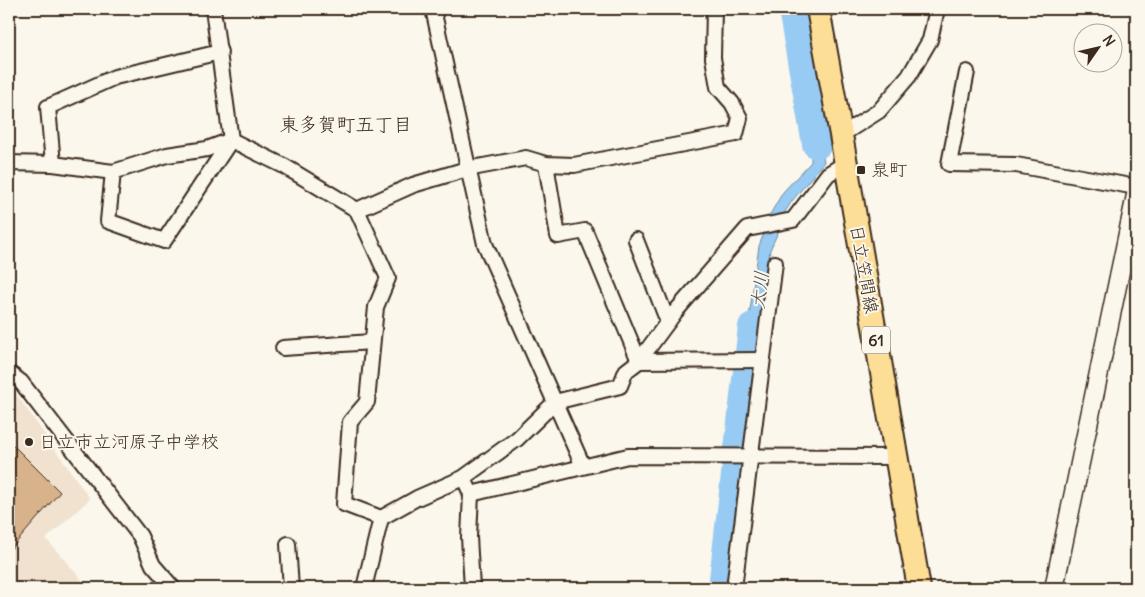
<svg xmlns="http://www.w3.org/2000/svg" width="1145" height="597" font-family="Delius,'Klee One',sans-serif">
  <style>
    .built { fill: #f0e2cf }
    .water { fill: #97cbf4; stroke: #728b9e }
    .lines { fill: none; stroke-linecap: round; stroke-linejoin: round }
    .river { stroke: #97cbf4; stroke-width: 30 }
    .building { fill: #d8b28a; stroke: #3b2a1e }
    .minor-casing { stroke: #3b2a1e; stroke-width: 18 }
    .tertiary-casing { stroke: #3b2a1e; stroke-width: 21 }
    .primary-casing { stroke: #3b2a1e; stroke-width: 26 }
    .minor { stroke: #fbf7ec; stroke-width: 14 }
    .tertiary { stroke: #fbf7ec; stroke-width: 18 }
    .primary { stroke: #fdde96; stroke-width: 22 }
    .poi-dot { fill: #3b2a1e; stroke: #fbf7ec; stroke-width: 2 }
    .labels { text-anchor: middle; stroke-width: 4; stroke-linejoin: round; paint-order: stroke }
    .shield { fill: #fbf7ec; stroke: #75685c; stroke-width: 1 }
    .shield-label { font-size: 16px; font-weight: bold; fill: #3b2a1e }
    .poi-label { font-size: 18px; fill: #3b2a1e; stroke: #fbf7ec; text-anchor: start }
    .street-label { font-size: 18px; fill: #3b2a1e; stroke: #fbf7ec }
    .neighbourhood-label { font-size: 19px; fill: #3b2a1e; stroke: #fbf7ec }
    .water-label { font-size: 19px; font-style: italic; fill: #525254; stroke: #fbf7ec }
  </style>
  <rect width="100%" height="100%" fill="#fbf7ec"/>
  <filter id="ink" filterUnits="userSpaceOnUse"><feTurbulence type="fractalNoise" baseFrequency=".02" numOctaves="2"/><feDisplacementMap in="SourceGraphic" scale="10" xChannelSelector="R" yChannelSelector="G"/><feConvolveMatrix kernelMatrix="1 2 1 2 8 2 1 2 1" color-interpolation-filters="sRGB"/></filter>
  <g filter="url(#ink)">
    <!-- built -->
    <polygon class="built" points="9,384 90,499 46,539 89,588 9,588"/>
    <!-- water -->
    <g class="water">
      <polygon points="786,9 797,9 814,94 802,96"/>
      <polygon points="815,104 824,162 792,201 783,215 768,218 783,192 811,162 811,147 805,106"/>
      <polygon points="778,232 770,250 755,353 744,353 759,246 764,233"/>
    </g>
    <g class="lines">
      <!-- river -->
      <g class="river">
        <polyline points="793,9 817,144"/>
        <polyline points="723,588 753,327"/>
      </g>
    </g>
    <!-- building -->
    <polygon class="building" points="9,441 60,492 9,551"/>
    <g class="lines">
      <defs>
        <g id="minor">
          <polyline points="433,9 485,244 583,466"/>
          <polyline points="967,72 949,164 1016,165 1136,187"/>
          <polyline points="841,135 879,111 909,76 930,40 937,9"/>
          <polyline points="9,163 53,164 113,172 167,155 207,149 231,140 284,166 357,210 388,278 376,307 367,402 350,422 344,504 381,518 417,498 463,478 517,439 555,402 620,386 626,371 639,361 676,311 747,229 793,220 828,174 846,163"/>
          <polyline points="53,164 48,107 115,77 220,52"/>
          <polyline points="546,164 558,236 585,231 639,361 762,360"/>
          <polyline points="113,172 108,221 164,241 231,140 213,9"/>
          <polyline points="357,210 413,185 467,169 526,158 546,164 574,165 736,134 740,118 732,103 718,87 713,58 714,9"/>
          <polyline points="636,240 668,322"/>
          <polyline points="283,348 372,342"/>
          <polyline points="9,373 21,382 140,536 153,565 173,588"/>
          <polyline points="467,485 471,494 469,537 472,588"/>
          <polyline points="471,494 628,456 896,457"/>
          <polyline points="288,544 291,588"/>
          <polyline points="364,588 381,518"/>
          <polyline points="734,588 775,263"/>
        </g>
        <polyline id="tertiary" points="1054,588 1136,195"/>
        <polyline id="primary" points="818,9 841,135 919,588"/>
      </defs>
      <!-- minor casing -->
      <use href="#minor" class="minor-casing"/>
      <!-- tertiary casing -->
      <use href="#tertiary" class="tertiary-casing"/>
      <!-- primary casing -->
      <use href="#primary" class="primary-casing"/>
      <!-- minor -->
      <use href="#minor" class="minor"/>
      <!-- tertiary -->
      <use href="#tertiary" class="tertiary"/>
      <!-- primary -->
      <use href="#primary" class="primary"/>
    </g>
  </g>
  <!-- markers -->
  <g class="poi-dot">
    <rect x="856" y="165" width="10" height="10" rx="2.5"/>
    <circle cx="29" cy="442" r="5"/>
  </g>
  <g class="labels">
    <!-- shield labels -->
    <rect class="shield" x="862" y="326.5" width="28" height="27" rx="4"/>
    <g class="shield-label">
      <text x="876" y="346">61</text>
    </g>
    <!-- poi labels -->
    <g class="poi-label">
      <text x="871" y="176">泉町</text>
      <text x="39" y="448">日立市立河原子中学校</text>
    </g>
    <!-- street labels -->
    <g class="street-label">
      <text transform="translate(864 269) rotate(80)" y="6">日立笠間線</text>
    </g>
    <!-- neighbourhood labels -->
    <g class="neighbourhood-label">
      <text x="346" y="131">東多賀町五丁目</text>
    </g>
    <!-- water labels -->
    <g class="water-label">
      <text transform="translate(759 290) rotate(-83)" y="7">大川</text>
    </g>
  </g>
  <!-- margin -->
  <rect width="1145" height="597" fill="none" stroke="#fbf7ec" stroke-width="30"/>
  <rect x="15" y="15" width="1115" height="567" fill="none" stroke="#3b2a1e" stroke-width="2" filter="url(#ink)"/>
  <!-- north arrow -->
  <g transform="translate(1098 48) rotate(56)"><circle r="24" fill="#fbf7ec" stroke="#aea59a"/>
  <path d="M0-4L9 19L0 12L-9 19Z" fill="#3b2a1e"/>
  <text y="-8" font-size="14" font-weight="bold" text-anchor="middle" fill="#3b2a1e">N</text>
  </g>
</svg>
